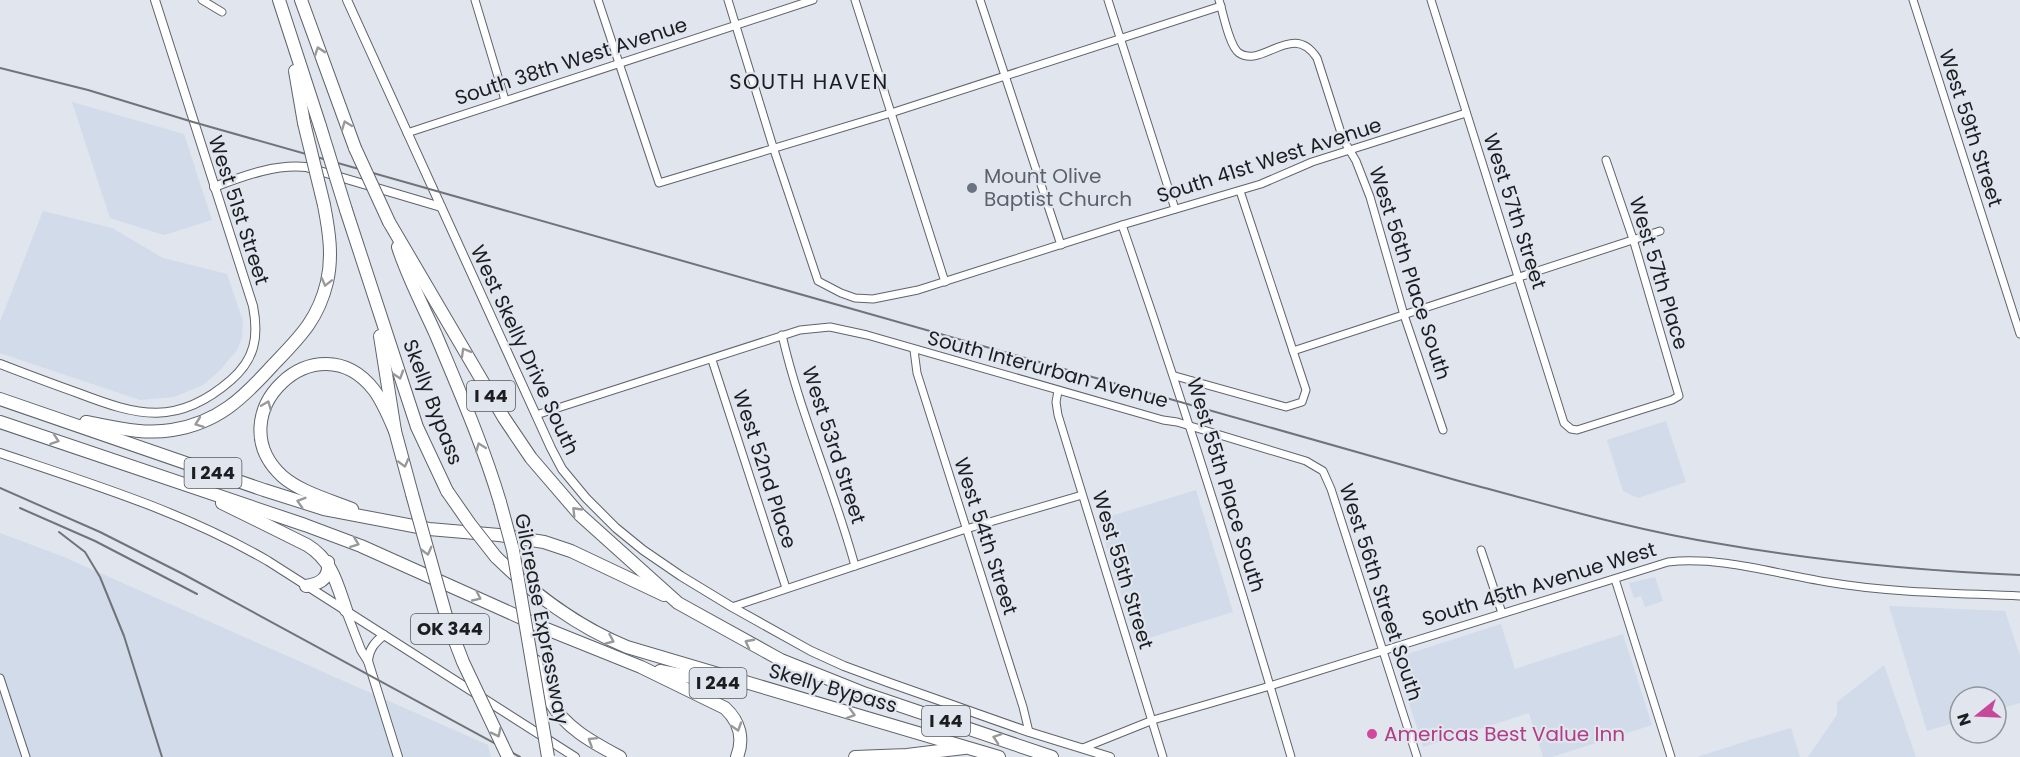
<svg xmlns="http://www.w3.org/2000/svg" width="2020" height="757" font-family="Poppins,sans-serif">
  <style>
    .built { fill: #d1dbea }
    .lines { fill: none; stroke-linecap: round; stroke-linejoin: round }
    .minor-casing { stroke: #5f636b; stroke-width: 9 }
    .tertiary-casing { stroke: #5f636b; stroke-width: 10 }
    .motorway-casing { stroke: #5f636b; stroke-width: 14 }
    .minor { stroke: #fff; stroke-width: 7 }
    .tertiary { stroke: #fff; stroke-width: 8 }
    .motorway { stroke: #fff; stroke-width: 12 }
    .rail { stroke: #707479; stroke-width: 2 }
    .motorway-bridge-casing { stroke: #5f636b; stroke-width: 14; stroke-linecap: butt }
    .motorway-bridge { stroke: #fff; stroke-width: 12 }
    .oneway { stroke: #98999b }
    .worship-dot { fill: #6b7280; stroke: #e0e5ee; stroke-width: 2 }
    .hotel-dot { fill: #d1479c; stroke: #e0e5ee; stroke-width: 2 }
    .labels { text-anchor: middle; stroke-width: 4.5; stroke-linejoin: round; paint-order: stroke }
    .shield { fill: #e0e5ee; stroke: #56595e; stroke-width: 1.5 }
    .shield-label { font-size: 18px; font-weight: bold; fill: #1b1d20 }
    .street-label { font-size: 20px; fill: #1b1d20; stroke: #e0e5ee }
    .worship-label { font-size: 20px; fill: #5b616d; stroke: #e0e5ee; text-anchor: start }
    .hotel-label { font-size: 20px; fill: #b23c85; stroke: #e0e5ee; text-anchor: start }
    .neighbourhood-label { font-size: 21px; letter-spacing: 1.5px; fill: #1b1d20; stroke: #e0e5ee }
  </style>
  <rect width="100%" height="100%" fill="#e0e5ee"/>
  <!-- built -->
  <g class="built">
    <polygon points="72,102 184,134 212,220 164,235 110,218"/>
    <polygon points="43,211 112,228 163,258 227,274 243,321 242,338 237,350 220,370 203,385 174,397 140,400 0,353 0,322"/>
    <polygon points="1666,421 1686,482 1638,498 1623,491 1607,440"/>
    <polygon points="1196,490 1233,612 1136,642 1098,520"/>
    <polygon points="0,533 64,557 488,745 491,757 0,757"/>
    <polygon points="1655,577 1663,601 1645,607 1641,596 1634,598 1629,583"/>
    <polygon points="1889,606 2005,611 2020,656 2020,703 1996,710 1996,697 1960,697 1960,721 1927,731"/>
    <polygon points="1501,624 1515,669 1623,634 1652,725 1552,757 1543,757 1529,713 1423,747 1395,658"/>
    <polygon points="1884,665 1916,757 1808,757 1837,715 1837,702"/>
    <polygon points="1791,728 1800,757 1697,757 1750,740"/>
  </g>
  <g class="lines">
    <defs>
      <g id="minor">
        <polyline points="202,0 222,12"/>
        <polyline points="475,0 505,100"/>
        <polyline points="598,0 659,183 891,113 1221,6"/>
        <polyline points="728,0 774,150 818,281 841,293 855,298 873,299 918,290 1122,225 1261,184 1312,162 1466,113"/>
        <polyline points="855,0 945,282"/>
        <polyline points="980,0 1061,245"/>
        <polyline points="1108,0 1175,209"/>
        <path d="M1219,0C1223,12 1229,46 1239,53C1262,69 1293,20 1317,58L1343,139L1356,161L1370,197L1404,315L1443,430"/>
        <polyline points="1431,0 1564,423 1571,429 1577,430 1672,400 1679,396 1633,239 1606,160"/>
        <polyline points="1913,0 2020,334"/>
        <polyline points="407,133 813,0"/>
        <path d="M1122,225C1183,401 1239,579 1291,757"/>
        <path d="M782,335C800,414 834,488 855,566"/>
        <polyline points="914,350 917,373 1023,707 1029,732"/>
        <polyline points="1293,351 1660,231"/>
        <polyline points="712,360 786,588"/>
        <polyline points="1175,376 1286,407 1302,402 1306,390 1240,191"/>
        <polyline points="1058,391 1056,402 1058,415 1163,757"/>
        <polyline points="536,415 800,330 830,327 867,335 1163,420 1177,422 1306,461 1323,471 1331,489 1417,757"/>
        <polyline points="1481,550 1502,613"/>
        <polyline points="1615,579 1671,757"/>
        <polyline points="732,607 966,529 1082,495"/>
        <polyline points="0,678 26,757"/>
        <path d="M1083,748L1153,720L1270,686L1668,562C1721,556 1776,574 1827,582C1891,593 1956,593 2020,596"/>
      </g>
      <g id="tertiary">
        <polyline points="347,0 551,448 562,469 586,498 616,528 643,550 681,576 732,607 811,651 844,666 890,683 1029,732 1110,757"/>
        <path d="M214,187C244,176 274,164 306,167L441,207"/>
        <path d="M0,364C26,374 52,384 78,393C138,416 177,427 231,380C255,359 259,337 253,306L155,0"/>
        <path d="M0,453C92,484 184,512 268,561L575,757"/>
        <polyline points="346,611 361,650 368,661 398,757"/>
        <path d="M368,661C369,649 375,642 384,635"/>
      </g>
      <g id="motorway">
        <polyline points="279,0 320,126"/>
        <polyline points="301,0 355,148"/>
        <polyline points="295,71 304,123"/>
        <polyline points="346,210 417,427 447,491"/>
        <polyline points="389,222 504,418 531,458 580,515 678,603 781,660 866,694 1052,757"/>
        <path d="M398,247C408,278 423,306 436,335C459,390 483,445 500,502"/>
        <polyline points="380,336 395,431 412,494"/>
        <polyline points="0,399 264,490 324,509 429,529 499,535 544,542 571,551 664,595"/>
        <path d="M0,422L305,525L361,546L544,628L641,667L725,708C740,722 744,739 737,757"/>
        <path d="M86,422C114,427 143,435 172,430C218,423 243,398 273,365C299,338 318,320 327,282C333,256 329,231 324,205"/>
        <path d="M222,503L307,545C332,560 337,584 346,610"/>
        <path d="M352,509C330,500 300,492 282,476C216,415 317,317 374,390C383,402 389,417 395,431"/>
        <path d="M496,557C535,595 576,626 627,647L999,757"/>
        <path d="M306,586C320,584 330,578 328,562"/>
        <path d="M535,661C540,674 543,689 550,701C565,728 594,743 620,757"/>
        <polyline points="660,671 717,682"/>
        <polyline points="855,757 907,755 964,748"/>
      </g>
    </defs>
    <!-- minor casing -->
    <use href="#minor" class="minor-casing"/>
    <!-- tertiary casing -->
    <use href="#tertiary" class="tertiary-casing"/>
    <!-- motorway casing -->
    <use href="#motorway" class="motorway-casing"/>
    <!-- minor -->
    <use href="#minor" class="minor"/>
    <!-- tertiary -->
    <use href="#tertiary" class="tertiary"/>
    <!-- motorway -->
    <use href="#motorway" class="motorway"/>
    <!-- rail -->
    <g class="rail">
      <path d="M0,68L88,90L193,122L1459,481C1546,504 1632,530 1721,544C1819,561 1920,571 2020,575"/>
      <polyline points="0,488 100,532 183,574 520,757"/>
      <polyline points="20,508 95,541 197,594"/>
      <polyline points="59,532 85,552 100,577 124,636 162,757"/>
    </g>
    <defs>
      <g id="motorway-bridge">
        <polyline points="304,123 324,205"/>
        <polyline points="320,126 346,210"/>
        <polyline points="355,148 389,222"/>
        <polyline points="447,491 470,524 496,557"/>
        <polyline points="412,494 448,623 463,662 508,757"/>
        <polyline points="500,502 513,550 548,757"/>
      </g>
    </defs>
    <!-- motorway-bridge casing -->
    <use href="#motorway-bridge" class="motorway-bridge-casing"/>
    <!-- motorway-bridge -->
    <use href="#motorway-bridge" class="motorway-bridge"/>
  </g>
  <!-- one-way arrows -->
  <defs><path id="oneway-chevron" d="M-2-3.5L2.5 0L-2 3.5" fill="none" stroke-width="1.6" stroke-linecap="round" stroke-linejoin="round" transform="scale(1.5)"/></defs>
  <g class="oneway">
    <use href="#oneway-chevron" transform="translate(319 51) rotate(-109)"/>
    <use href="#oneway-chevron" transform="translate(346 125) rotate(-111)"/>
    <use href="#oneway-chevron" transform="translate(326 282) rotate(104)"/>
    <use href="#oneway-chevron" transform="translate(465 352) rotate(-120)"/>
    <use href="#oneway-chevron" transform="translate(399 375) rotate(72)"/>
    <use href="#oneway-chevron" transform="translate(267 405) rotate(-68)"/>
    <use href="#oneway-chevron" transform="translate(199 423) rotate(160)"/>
    <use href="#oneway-chevron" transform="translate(55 440) rotate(19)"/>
    <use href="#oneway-chevron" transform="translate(480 447) rotate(-111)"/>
    <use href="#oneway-chevron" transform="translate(404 463) rotate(75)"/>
    <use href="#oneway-chevron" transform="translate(301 502) rotate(-163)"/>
    <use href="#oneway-chevron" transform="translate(576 511) rotate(-134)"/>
    <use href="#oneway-chevron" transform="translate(355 543) rotate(21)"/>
    <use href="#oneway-chevron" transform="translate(427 551) rotate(75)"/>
    <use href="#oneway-chevron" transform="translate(477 597) rotate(25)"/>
    <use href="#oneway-chevron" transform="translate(610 640) rotate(24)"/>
    <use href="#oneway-chevron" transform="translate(749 643) rotate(-152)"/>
    <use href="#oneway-chevron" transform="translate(851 714) rotate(16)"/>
    <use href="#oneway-chevron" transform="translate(737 727) rotate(72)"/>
    <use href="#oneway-chevron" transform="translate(497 733) rotate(64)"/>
    <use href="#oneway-chevron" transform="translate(997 738) rotate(-161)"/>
    <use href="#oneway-chevron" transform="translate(592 741) rotate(-148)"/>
  </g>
  <!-- markers -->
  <circle class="worship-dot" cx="972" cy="188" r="6"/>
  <circle class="hotel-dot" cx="1372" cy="734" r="6"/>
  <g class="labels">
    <!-- shield labels -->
    <g class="shield">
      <rect x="467" y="381" width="48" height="30" rx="4.5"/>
      <rect x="184.5" y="458" width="57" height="30" rx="4.5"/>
      <rect x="411" y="614" width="78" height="30" rx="4.5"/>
      <rect x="689.5" y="668" width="57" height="30" rx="4.5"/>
      <rect x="922" y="706" width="48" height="30" rx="4.5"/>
    </g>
    <g class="shield-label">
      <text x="491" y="402">I 44</text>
      <text x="213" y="479">I 244</text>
      <text x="450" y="635">OK 344</text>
      <text x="718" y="689">I 244</text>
      <text x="946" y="727">I 44</text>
    </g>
    <!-- street labels -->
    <g class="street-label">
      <text transform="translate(571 61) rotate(-18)" y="7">South 38th West Avenue</text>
      <text transform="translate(1971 128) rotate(72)" y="7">West 59th Street</text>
      <text transform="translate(1269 160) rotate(-18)" y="7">South 41st West Avenue</text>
      <text transform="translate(239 210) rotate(72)" y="7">West 51st Street</text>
      <text transform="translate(1515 211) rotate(72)" y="7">West 57th Street</text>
      <text transform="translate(1410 273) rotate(72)" y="7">West 56th Place South</text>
      <text transform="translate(1659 273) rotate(73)" y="7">West 57th Place</text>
      <text transform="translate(525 350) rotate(65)" y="7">West Skelly Drive South</text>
      <text transform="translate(1048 369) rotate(15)" y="7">South Interurban Avenue</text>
      <text transform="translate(433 402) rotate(69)" y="7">Skelly Bypass</text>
      <text transform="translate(834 445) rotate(72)" y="7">West 53rd Street</text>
      <text transform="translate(765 469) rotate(72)" y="7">West 52nd Place</text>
      <text transform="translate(1226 485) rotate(73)" y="7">West 55th Place South</text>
      <text transform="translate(986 536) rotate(72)" y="7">West 54th Street</text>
      <text transform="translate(1123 570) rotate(73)" y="7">West 55th Street</text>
      <text transform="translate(1539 584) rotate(-17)" y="7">South 45th Avenue West</text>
      <text transform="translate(1381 592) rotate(72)" y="7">West 56th Street South</text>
      <text transform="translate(542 619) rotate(79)" y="7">Gilcrease Expressway</text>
      <text transform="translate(833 688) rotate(16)" y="7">Skelly Bypass</text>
    </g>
    <!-- worship labels -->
    <g class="worship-label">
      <text x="984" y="183">Mount Olive<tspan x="984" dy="23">Baptist Church</tspan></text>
    </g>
    <!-- hotel labels -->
    <g class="hotel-label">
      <text x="1384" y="741">Americas Best Value Inn</text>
    </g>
    <!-- neighbourhood labels -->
    <g class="neighbourhood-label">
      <text x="809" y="89">SOUTH HAVEN</text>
    </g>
  </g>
  <!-- north arrow -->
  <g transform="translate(1978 715) rotate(252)"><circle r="28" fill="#e0e5ee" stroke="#91959c" stroke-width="1.5"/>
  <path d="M0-4.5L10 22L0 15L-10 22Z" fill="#c54998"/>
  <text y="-9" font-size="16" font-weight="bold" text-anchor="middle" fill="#1b1d20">N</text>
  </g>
</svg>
